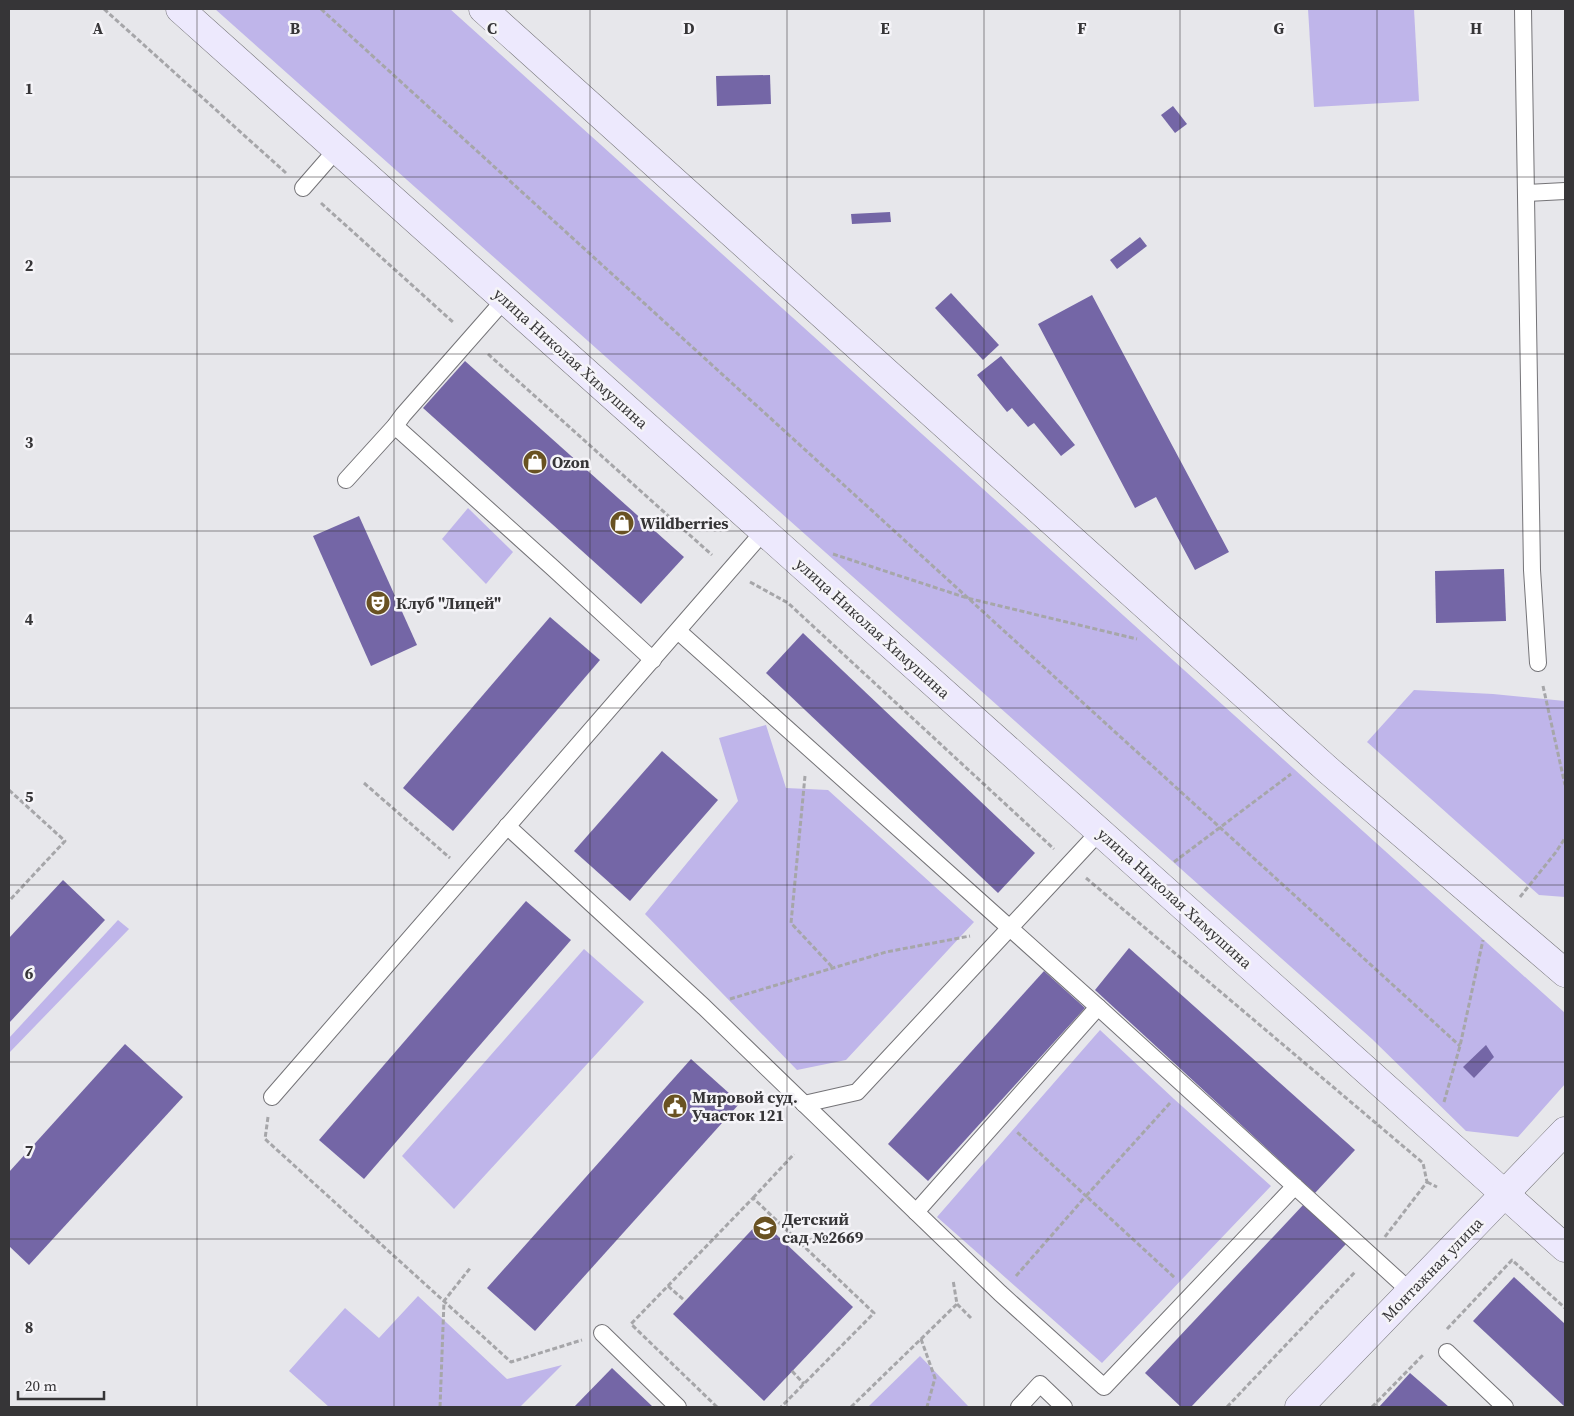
<svg xmlns="http://www.w3.org/2000/svg" width="1574" height="1416" font-family="'Source Serif 4',serif">
  <style>
    .green { fill: #bfb5ea }
    .building { fill: #7466a6 }
    .lines { fill: none; stroke-linecap: round; stroke-linejoin: round }
    .lane-casing { stroke: #747377; stroke-width: 18 }
    .secondary-casing { stroke: #747377; stroke-width: 29 }
    .path { stroke: #a6a6a9; stroke-width: 3; stroke-dasharray: 5 2.5; stroke-linecap: butt }
    .lane { stroke: #fff; stroke-width: 16 }
    .secondary { stroke: #ede9fd; stroke-width: 28 }
    .grid { fill: none; stroke: #363537; stroke-width: 1; stroke-opacity: 0.55 }
    .labels { text-anchor: middle; stroke-width: 5; stroke-linejoin: round; paint-order: stroke }
    .street-label { font-size: 16px; fill: #363537; stroke: #f5f4f8 }
    .poi-label { font-size: 16px; font-weight: bold; fill: #363537; stroke: #f5f4f8; text-anchor: start }
    .grid-label { font-size: 16px; text-anchor: middle; font-weight: bold; fill: #363537; stroke: #f5f4f8; stroke-width: 5; stroke-linejoin: round; paint-order: stroke }
  </style>
  <rect width="100%" height="100%" fill="#e7e7eb"/>
  <!-- green -->
  <g class="green">
    <polygon points="215,9 450,9 1565,1013 1565,1084 1518,1137 1466,1131 1372,1039"/>
    <polygon points="1308,9 1414,9 1419,101 1314,107"/>
    <polygon points="468,508 513,552 486,584 442,539"/>
    <polygon points="1414,690 1493,694 1565,701 1565,897 1539,895 1367,742"/>
    <polygon points="766,725 786,788 828,790 974,922 846,1060 797,1070 645,914 738,801 719,738"/>
    <polygon points="118,920 129,929 9,1053 9,1038"/>
    <polygon points="584,949 644,1002 454,1209 402,1156"/>
    <polygon points="1100,1030 1174,1099 1271,1186 1102,1363 937,1217"/>
    <polygon points="418,1296 507,1379 562,1365 520,1407 329,1407 289,1371 345,1308 379,1338"/>
    <polygon points="920,1356 969,1407 868,1407"/>
  </g>
  <!-- building -->
  <g class="building">
    <polygon points="770,75 771,104 717,106 716,76"/>
    <polygon points="1173,106 1187,124 1175,133 1161,115"/>
    <polygon points="890,212 891,222 852,224 851,214"/>
    <polygon points="1140,237 1147,246 1117,269 1110,260"/>
    <polygon points="951,293 999,345 983,360 935,308"/>
    <polygon points="1092,295 1229,552 1195,570 1156,497 1135,508 1038,324"/>
    <polygon points="1001,356 1075,445 1061,456 1034,423 1028,427 1012,408 1007,412 977,375"/>
    <polygon points="465,361 684,557 641,604 423,408"/>
    <polygon points="359,516 417,645 371,666 313,536"/>
    <polygon points="1504,569 1506,621 1436,623 1435,571"/>
    <polygon points="550,617 600,660 453,831 403,788"/>
    <polygon points="803,633 1035,853 998,893 766,673"/>
    <polygon points="662,751 718,800 630,901 574,851"/>
    <polygon points="63,880 105,920 9,1023 9,938"/>
    <polygon points="526,901 571,940 364,1179 319,1140"/>
    <polygon points="1129,948 1355,1150 1315,1193 1095,990"/>
    <polygon points="1044,971 1085,1008 928,1181 888,1144"/>
    <polygon points="125,1044 183,1097 29,1265 9,1246 9,1172"/>
    <polygon points="1486,1045 1494,1057 1474,1078 1463,1067"/>
    <polygon points="691,1059 740,1103 535,1331 487,1288"/>
    <polygon points="1304,1204 1346,1244 1191,1407 1181,1407 1145,1373"/>
    <polygon points="761,1220 853,1307 764,1401 673,1314"/>
    <polygon points="1514,1277 1565,1324 1565,1407 1473,1321"/>
    <polygon points="612,1368 653,1407 574,1407"/>
    <polygon points="1410,1373 1449,1407 1379,1407"/>
  </g>
  <g class="lines">
    <defs>
      <g id="lane">
        <polyline points="1523,9 1532,570 1538,663"/>
        <polyline points="303,188 337,149"/>
        <polyline points="1527,193 1565,191"/>
        <polyline points="395,426 553,568 653,660"/>
        <polyline points="346,480 395,426 403,415 505,299"/>
        <polyline points="678,631 1098,1007"/>
        <polyline points="507,826 704,1007 916,1212"/>
        <polyline points="272,1097 764,531"/>
        <polyline points="804,1104 857,1092 1100,831"/>
        <polyline points="1295,1186 1104,1387 1000,1293 916,1212 1098,1007 1411,1292"/>
        <polyline points="602,1333 678,1407"/>
        <polyline points="1447,1352 1505,1407"/>
        <polyline points="1019,1407 1040,1384 1064,1407"/>
      </g>
      <g id="secondary">
        <polyline points="180,9 1565,1248"/>
        <polyline points="483,9 1328,770 1565,973"/>
        <polyline points="1299,1407 1565,1131"/>
      </g>
    </defs>
    <!-- lane casing -->
    <use href="#lane" class="lane-casing"/>
    <!-- secondary casing -->
    <use href="#secondary" class="secondary-casing"/>
    <!-- path -->
    <g class="path">
      <polyline points="104,9 286,173"/>
      <polyline points="321,9 1460,1046"/>
      <polyline points="321,203 454,323"/>
      <polyline points="488,354 712,555"/>
      <polyline points="833,554 967,598 1137,639"/>
      <polyline points="750,582 788,603 1054,849"/>
      <polyline points="1543,686 1565,785"/>
      <polyline points="805,776 791,923 833,968"/>
      <polyline points="364,783 450,858"/>
      <polyline points="9,790 65,841 9,901"/>
      <polyline points="1174,862 1291,774"/>
      <polyline points="1086,878 1423,1163 1427,1182 1384,1238"/>
      <polyline points="1520,897 1556,852 1565,838"/>
      <polyline points="730,999 886,952 970,936"/>
      <polyline points="1444,1102 1460,1046 1483,940"/>
      <polyline points="1170,1103 1086,1196 1175,1278"/>
      <polyline points="268,1117 265,1139 511,1362 582,1340"/>
      <polyline points="1427,1182 1437,1187"/>
      <polyline points="753,1198 794,1154"/>
      <polyline points="1016,1276 1086,1196 1017,1132"/>
      <polyline points="668,1286 685,1301"/>
      <polyline points="957,1304 971,1318"/>
      <polyline points="1447,1329 1512,1260 1565,1308"/>
      <polyline points="921,1339 935,1378 927,1407"/>
      <polyline points="792,1371 804,1384"/>
      <polyline points="440,1407 444,1301 471,1267"/>
      <polyline points="717,1407 631,1324 753,1198 874,1313 781,1407"/>
      <polyline points="851,1407 957,1304 953,1280"/>
      <polyline points="1227,1407 1355,1272"/>
      <polyline points="1372,1407 1424,1354"/>
    </g>
    <!-- lane -->
    <use href="#lane" class="lane"/>
    <!-- secondary -->
    <use href="#secondary" class="secondary"/>
  </g>
  <!-- grid -->
  <path class="grid" d="M197,9V1407M394,9V1407M590,9V1407M787,9V1407M984,9V1407M1180,9V1407M1377,9V1407M9,177H1565M9,354H1565M9,531H1565M9,708H1565M9,885H1565M9,1062H1565M9,1239H1565"/>
  <!-- icons -->
  <defs>
    <symbol id="shop-disc" viewBox="-11 -11 22 22"><circle r="9.5" fill="#695222" stroke="#f5f4f8"/><path d="M-5-2.5h2.3a2.7 3.5 0 0 1 5.4 0H5L5.5 6h-11ZM-1.5-2.5h3a1.5 2.3 0 0 0-3 0Z" fill="#fff"/></symbol>
    <symbol id="theatre-disc" viewBox="-11 -11 22 22"><circle r="9.5" fill="#695222" stroke="#f5f4f8"/><path d="M-5-5.5Q0-4 5-5.5V0Q5 5 0 6Q-5 5-5 0ZM-3.3-2.5H-1v1.5H-3.3ZM1-2.5H3.3v1.5H1ZM-2.8 1Q0 5.5 2.8 1Z" fill="#fff"/></symbol>
    <symbol id="civic-disc" viewBox="-11 -11 22 22"><circle r="9.5" fill="#695222" stroke="#f5f4f8"/><path d="M-.6-6.5H3V-4.5H.6V-3L4-1V1h2V6H-6V1h2V-1L-.6-3ZM-1.2 2.5V6h2.4V2.5Z" fill="#fff"/></symbol>
    <symbol id="school-disc" viewBox="-11 -11 22 22"><circle r="9.5" fill="#695222" stroke="#f5f4f8"/><path d="M0-5L7-2L0 1L-7-2ZM-4 1L0 2.5L4 1V4Q0 6-4 4Z" fill="#fff"/></symbol>
  </defs>
  <g fill-rule="evenodd">
    <use href="#shop-disc" x="521" y="448" width="28" height="28"/>
    <use href="#shop-disc" x="608" y="509" width="28" height="28"/>
    <use href="#theatre-disc" x="364" y="589" width="28" height="28"/>
    <use href="#civic-disc" x="661" y="1092" width="28" height="28"/>
    <use href="#school-disc" x="751" y="1214" width="28" height="28"/>
  </g>
  <g class="labels">
    <!-- street labels -->
    <g class="street-label">
      <text transform="translate(571 358) rotate(42)" y="6">улица Николая Химушина</text>
      <text transform="translate(873 628) rotate(42)" y="6">улица Николая Химушина</text>
      <text transform="translate(1175 898) rotate(42)" y="6">улица Николая Химушина</text>
      <text transform="translate(1432 1269) rotate(-46)" y="6">Монтажная улица</text>
    </g>
    <!-- poi labels -->
    <g class="poi-label">
      <text x="552" y="468">Ozon</text>
      <text x="640" y="529">Wildberries</text>
      <text x="396" y="609">Клуб "Лицей"</text>
      <text x="692" y="1103">Мировой суд.<tspan x="692" dy="18">Участок 121</tspan></text>
      <text x="782" y="1225">Детский<tspan x="782" dy="18">сад №2669</tspan></text>
    </g>
  </g>
  <g class="grid-label">
    <text x="98" y="34">A</text>
    <text x="295" y="34">B</text>
    <text x="492" y="34">C</text>
    <text x="689" y="34">D</text>
    <text x="885" y="34">E</text>
    <text x="1082" y="34">F</text>
    <text x="1279" y="34">G</text>
    <text x="1476" y="34">H</text>
    <text x="29" y="94">1</text>
    <text x="29" y="271">2</text>
    <text x="29" y="448">3</text>
    <text x="29" y="625">4</text>
    <text x="29" y="802">5</text>
    <text x="29" y="979">6</text>
    <text x="29" y="1156">7</text>
    <text x="29" y="1333">8</text>
  </g>
  <!-- border -->
  <rect width="1574" height="1416" fill="none" stroke="#363537" stroke-width="20"/>
  <!-- scale -->
  <path d="M18 1391v8h86v-8" fill="none" stroke="#363537" stroke-width="2.5"/>
  <text x="25" y="1391" font-size="15" fill="#363537" stroke="#f5f4f8" stroke-width="4" paint-order="stroke">20 m</text>
</svg>
